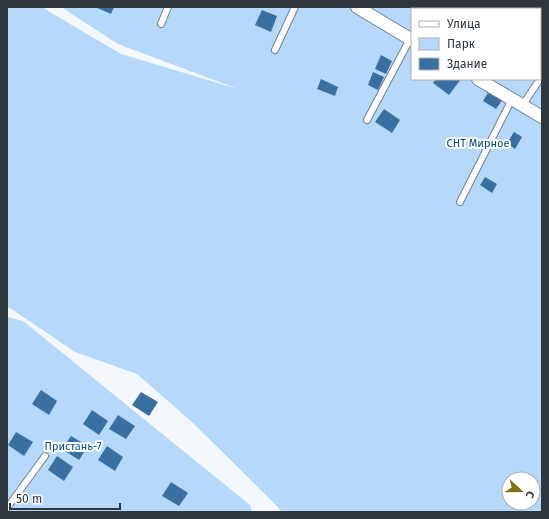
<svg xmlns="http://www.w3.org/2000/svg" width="549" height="519" font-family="'Fira Sans',sans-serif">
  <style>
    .green { fill: #b6d9fb; fill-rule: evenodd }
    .building { fill: #3970a1 }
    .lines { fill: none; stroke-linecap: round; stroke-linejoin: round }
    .service-casing { stroke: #6f8294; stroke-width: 8 }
    .minor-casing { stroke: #6f8294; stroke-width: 14 }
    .service { stroke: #fff; stroke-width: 6 }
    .minor { stroke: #fff; stroke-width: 12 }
    .labels { text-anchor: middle; stroke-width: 4; stroke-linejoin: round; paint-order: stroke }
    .park-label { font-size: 11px; fill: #084b7c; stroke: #fff }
  </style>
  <rect width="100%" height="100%" fill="#f4f8fc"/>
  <!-- green -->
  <g class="green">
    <path d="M7,7H44L48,11L121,54L238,89L118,44L61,7H542V512H282L272,501L192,422L137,374L75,352L10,308L7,307ZM412,9H540V79H412ZM509,479H533V503H509Z"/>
    <polygon points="7,317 23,321 250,505 252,512 7,512"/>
  </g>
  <!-- building -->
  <g class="building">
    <polygon points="95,7 114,7 111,14"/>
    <polygon points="456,7 479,7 482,9 456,9 455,8"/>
    <polygon points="262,10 277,16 271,32 255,25"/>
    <polygon points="381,55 392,61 386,74 375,69"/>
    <polygon points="373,72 384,77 378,90 368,85"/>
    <polygon points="321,79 338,87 335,96 317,89"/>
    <polygon points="436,79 461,79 449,95 433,83"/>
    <polygon points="489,91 503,99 496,109 483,101"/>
    <polygon points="384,109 400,120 392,133 375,122"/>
    <polygon points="514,132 522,137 515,149 507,143"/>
    <polygon points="485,177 497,184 492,193 480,185"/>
    <polygon points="41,390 57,401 49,415 32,404"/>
    <polygon points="141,392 158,402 149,416 132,405"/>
    <polygon points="92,410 108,421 99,435 83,424"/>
    <polygon points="118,415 135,426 126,439 109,429"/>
    <polygon points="16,432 33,442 24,456 8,445"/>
    <polygon points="71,436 88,446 79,460 62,449"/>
    <polygon points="107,446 123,457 115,471 98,460"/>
    <polygon points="57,456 73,467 64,481 48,470"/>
    <polygon points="171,482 188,493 179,506 162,496"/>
  </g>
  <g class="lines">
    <defs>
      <g id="service">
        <polyline points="443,9 444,7"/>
        <polyline points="161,24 168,7"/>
        <polyline points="275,50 295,7"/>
        <polyline points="522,106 542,76"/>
        <polyline points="367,120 410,39"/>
        <polyline points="460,202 512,99"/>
        <polyline points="7,508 45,456"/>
      </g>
      <g id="minor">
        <polyline points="357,7 412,40"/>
        <polyline points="478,79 542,117"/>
      </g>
    </defs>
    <!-- service casing -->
    <use href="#service" class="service-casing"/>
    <!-- minor casing -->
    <use href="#minor" class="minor-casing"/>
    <!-- service -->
    <use href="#service" class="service"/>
    <!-- minor -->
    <use href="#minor" class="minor"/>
  </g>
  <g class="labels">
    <!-- park labels -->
    <g class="park-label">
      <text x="478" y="147">СНТ Мирное</text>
      <text x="73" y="450">Пристань-7</text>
    </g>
  </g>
  <!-- border -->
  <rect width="549" height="519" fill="none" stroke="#2e363e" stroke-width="16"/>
  <!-- legend -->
  <rect x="411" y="8" width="130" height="72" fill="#ffffff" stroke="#abafb2"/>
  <rect x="419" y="21" width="20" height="6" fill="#ffffff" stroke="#abafb2"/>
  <text x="447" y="28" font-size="12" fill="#2e363e">Улица</text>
  <rect x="419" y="38" width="20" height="12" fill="#b6d9fb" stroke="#abafb2"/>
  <text x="447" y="48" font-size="12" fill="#2e363e">Парк</text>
  <rect x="419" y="58" width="20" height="12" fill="#3970a1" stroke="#abafb2"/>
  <text x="447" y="68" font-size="12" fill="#2e363e">Здание</text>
  <!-- north arrow -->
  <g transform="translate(521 491) rotate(111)"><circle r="19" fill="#ffffff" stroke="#abafb2"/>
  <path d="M0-3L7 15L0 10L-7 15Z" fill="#82700f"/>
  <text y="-6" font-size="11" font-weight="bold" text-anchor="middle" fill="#2e363e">С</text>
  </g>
  <!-- scale -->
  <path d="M10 503v6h110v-6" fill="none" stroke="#2e363e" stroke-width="2"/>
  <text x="16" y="503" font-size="12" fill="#2e363e" stroke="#ffffff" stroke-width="3" paint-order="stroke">50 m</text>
</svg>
